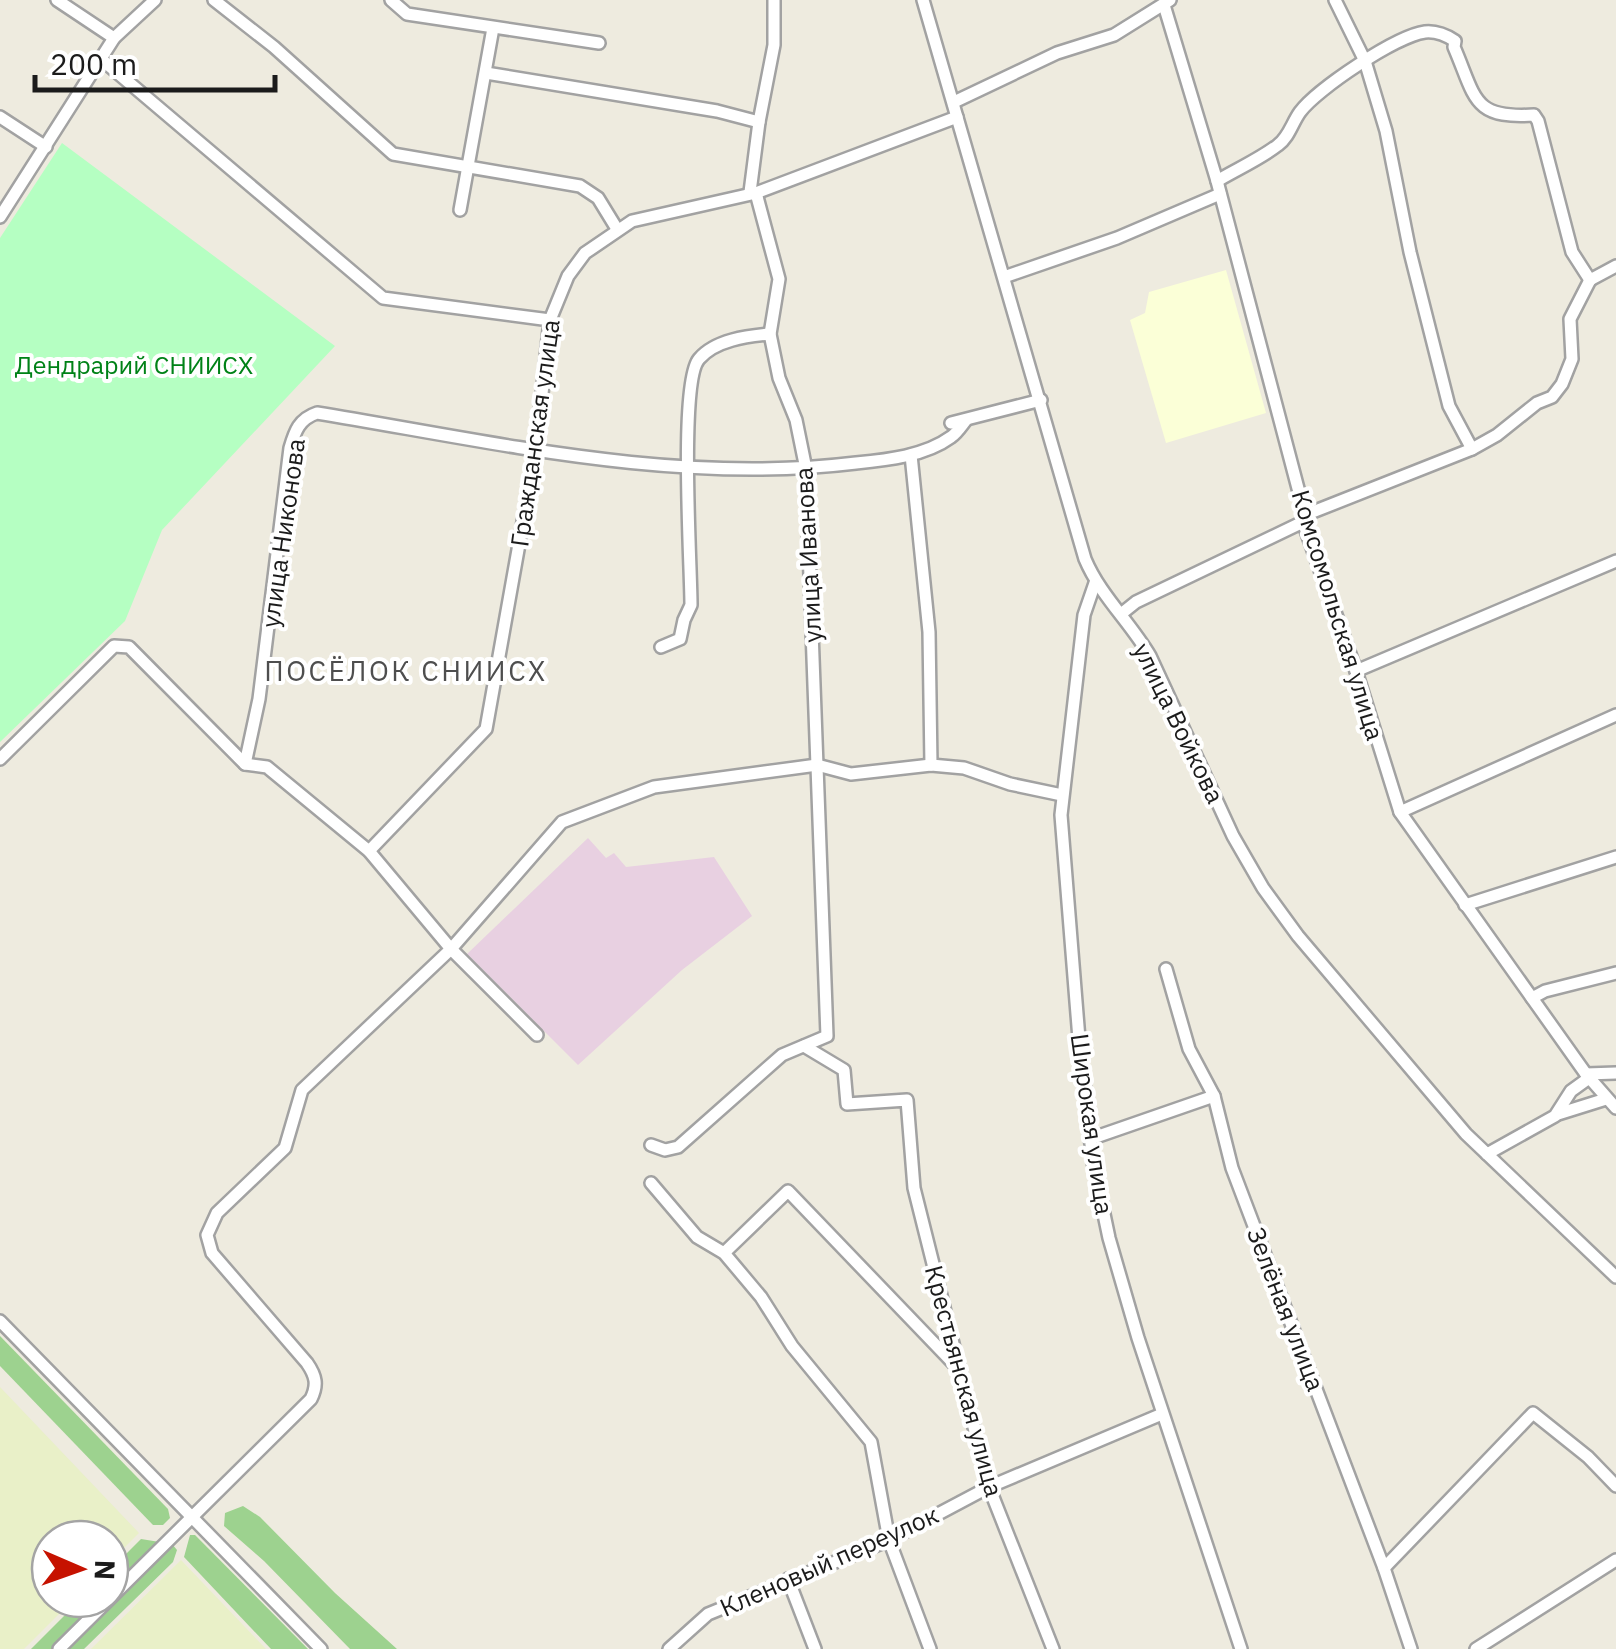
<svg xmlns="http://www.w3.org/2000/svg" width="1616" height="1649" font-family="'IBM Plex Sans',sans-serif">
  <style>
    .industrial { fill: #e8d0e1 }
    .education { fill: #fbffd7 }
    .farmland { fill: #e9f0c8 }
    .forest { fill: #9dd28f }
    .park { fill: #b5ffc2 }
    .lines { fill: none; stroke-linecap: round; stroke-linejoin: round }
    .minor-casing { stroke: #a2a2a2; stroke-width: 16 }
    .minor { stroke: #fff; stroke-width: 11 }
    .labels { text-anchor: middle; stroke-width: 8; stroke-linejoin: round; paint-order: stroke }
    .park-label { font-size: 25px; fill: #008217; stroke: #fff }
    .street-label { font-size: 25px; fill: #1b1b1b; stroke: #fff }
    .neighbourhood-label { font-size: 28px; letter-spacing: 2.5px; fill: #4e4e4e; stroke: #fff }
  </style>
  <rect width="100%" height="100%" fill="#eeebdf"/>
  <!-- industrial -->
  <polygon class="industrial" points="588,838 606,858 614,853 626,867 714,857 752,916 682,970 578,1065 467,954"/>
  <!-- education -->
  <polygon class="education" points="1226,270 1266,413 1166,443 1130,320 1145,313 1149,292"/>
  <!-- farmland -->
  <g class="farmland">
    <polygon points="0,1387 139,1533 110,1562 110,1539 50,1539 50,1599 74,1599 24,1649 0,1649"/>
    <polygon points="181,1560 266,1649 91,1649"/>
  </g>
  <!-- forest -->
  <g class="forest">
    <polygon points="0,1336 168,1509 170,1518 163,1525 153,1525 0,1366"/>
    <polygon points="243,1506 260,1517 335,1593 397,1649 350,1649 264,1561 224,1526 225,1513"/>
    <polygon points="190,1535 195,1535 308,1649 271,1649 184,1557"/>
    <polygon points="141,1539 172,1544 177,1550 173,1562 84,1649 31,1649 81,1599 110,1599 110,1570"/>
  </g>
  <!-- park -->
  <polygon class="park" points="62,143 335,346 162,530 125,621 0,742 0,238"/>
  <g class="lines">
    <defs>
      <g id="minor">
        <polyline points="57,0 114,38"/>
        <polyline points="214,0 274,47 393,154 580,186 598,198 617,229"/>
        <polyline points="391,0 407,14 599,43"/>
        <path d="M923,0L1085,559C1100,595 1130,622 1150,656L1233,836L1263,888L1298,936L1466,1134L1616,1277"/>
        <polyline points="1335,0 1365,61 1386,131 1410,252 1449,406 1472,449"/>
        <polyline points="1164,5 1217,181 1305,515 1303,522 1356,671 1400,812 1586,1074 1616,1108"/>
        <polyline points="100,58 383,298 550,320"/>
        <polyline points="486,73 717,111 759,122"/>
        <polyline points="954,102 1057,53 1114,35 1170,0"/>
        <polyline points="0,117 46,147"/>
        <path d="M1217,181C1237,169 1260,159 1278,145C1289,137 1292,123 1300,112C1317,89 1396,36 1425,32C1435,31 1446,35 1455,41L1454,47C1476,98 1472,119 1534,115L1538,121L1572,252L1590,280"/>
        <polyline points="750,192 759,122 774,45 774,0"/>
        <polyline points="460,210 493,28"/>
        <polyline points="0,217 114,38 155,0"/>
        <polyline points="1004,277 1117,238 1220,194"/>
        <polyline points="1590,280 1616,266"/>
        <polyline points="951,423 1041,400"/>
        <polyline points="911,455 929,632 931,765"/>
        <polyline points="1305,515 1472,449 1497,435 1537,403 1552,397 1562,384 1572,359 1570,319 1590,280"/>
        <polyline points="1095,583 1084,615 1061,815 1079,1039 1093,1162 1109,1238 1138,1338 1241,1649"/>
        <polyline points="1121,614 1136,602 1303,522"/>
        <path d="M661,647L680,639L684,620L691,605C691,566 679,382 699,359C715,340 747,336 770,334"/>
        <polyline points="1356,671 1616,561"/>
        <polyline points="0,759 114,646 129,647 245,764 267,767 369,851 451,949 537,1035"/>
        <path d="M245,764L259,699L290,448C295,431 299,419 317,413C494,442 676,485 856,463C887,460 925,456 951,437C957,433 962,425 966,420"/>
        <polyline points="1400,812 1616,715"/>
        <polyline points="369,851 486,729 536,449 550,320 568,276 585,253 632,221 756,193 957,117"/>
        <polyline points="1465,905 1616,857"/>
        <polyline points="1166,969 1189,1049 1214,1096 1232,1168 1384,1568 1411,1649"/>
        <polyline points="1532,998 1545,991 1616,973"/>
        <polyline points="804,1046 844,1070 847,1104 907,1100 914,1188 989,1487 1053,1649"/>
        <polyline points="1586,1074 1616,1073"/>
        <polyline points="1558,1114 1606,1099"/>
        <polyline points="1090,1139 1214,1096"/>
        <polyline points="651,1145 665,1150 678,1147 782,1055 827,1036 806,469 796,420 779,378 770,334 779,279 756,193"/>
        <polyline points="1487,1154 1555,1116 1571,1091 1589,1078"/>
        <polyline points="651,1183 697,1237 724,1253 761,1297 792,1346 871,1442 889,1540 930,1649"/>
        <polyline points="724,1253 788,1191 955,1365"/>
        <polyline points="0,1321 321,1649"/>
        <polyline points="1384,1568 1533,1413 1588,1457 1616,1486"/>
        <polyline points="788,1579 815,1649"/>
        <path d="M59,1649L311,1399C318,1385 316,1376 307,1363L212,1253L207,1235L217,1213L285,1148L302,1090L451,949L562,822L654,787L817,765L851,774L931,765L964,768L1010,784L1062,795"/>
        <polyline points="669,1649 708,1614 889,1540 989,1487 1162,1414"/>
        <polyline points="1476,1649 1616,1560"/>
      </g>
    </defs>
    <!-- minor casing -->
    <use href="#minor" class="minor-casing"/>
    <!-- minor -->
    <use href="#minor" class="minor"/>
  </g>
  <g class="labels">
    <!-- park labels -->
    <g class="park-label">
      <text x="134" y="374">Дендрарий СНИИСХ</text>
    </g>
    <!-- street labels -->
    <g class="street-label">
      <text transform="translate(535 433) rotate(-82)" y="9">Гражданская улица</text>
      <text transform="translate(283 533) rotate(-82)" y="9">улица Никонова</text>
      <text transform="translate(808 555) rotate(-93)" y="9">улица Иванова</text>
      <text transform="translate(1338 615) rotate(73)" y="9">Комсомольская улица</text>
      <text transform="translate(1179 723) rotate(64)" y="9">улица Войкова</text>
      <text transform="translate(1092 1124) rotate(82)" y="9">Широкая улица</text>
      <text transform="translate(1286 1309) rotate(69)" y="9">Зелёная улица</text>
      <text transform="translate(964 1381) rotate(75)" y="9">Крестьянская улица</text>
      <text transform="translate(829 1561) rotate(-24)" y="9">Кленовый переулок</text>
    </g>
    <!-- neighbourhood labels -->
    <g class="neighbourhood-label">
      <text x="406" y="681">ПОСЁЛОК СНИИСХ</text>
    </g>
  </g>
  <!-- north arrow -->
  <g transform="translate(80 1569) rotate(92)"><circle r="48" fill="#ffffff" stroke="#a4a4a4" stroke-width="2.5"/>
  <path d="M0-8L18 38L0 25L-18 38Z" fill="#c61200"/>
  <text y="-15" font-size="28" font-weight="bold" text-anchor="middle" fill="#1b1b1b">N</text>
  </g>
  <!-- scale -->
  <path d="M35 75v15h240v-15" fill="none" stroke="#1b1b1b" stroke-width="5"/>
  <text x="50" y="75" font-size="30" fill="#1b1b1b" stroke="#ffffff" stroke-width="8" paint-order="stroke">200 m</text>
</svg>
